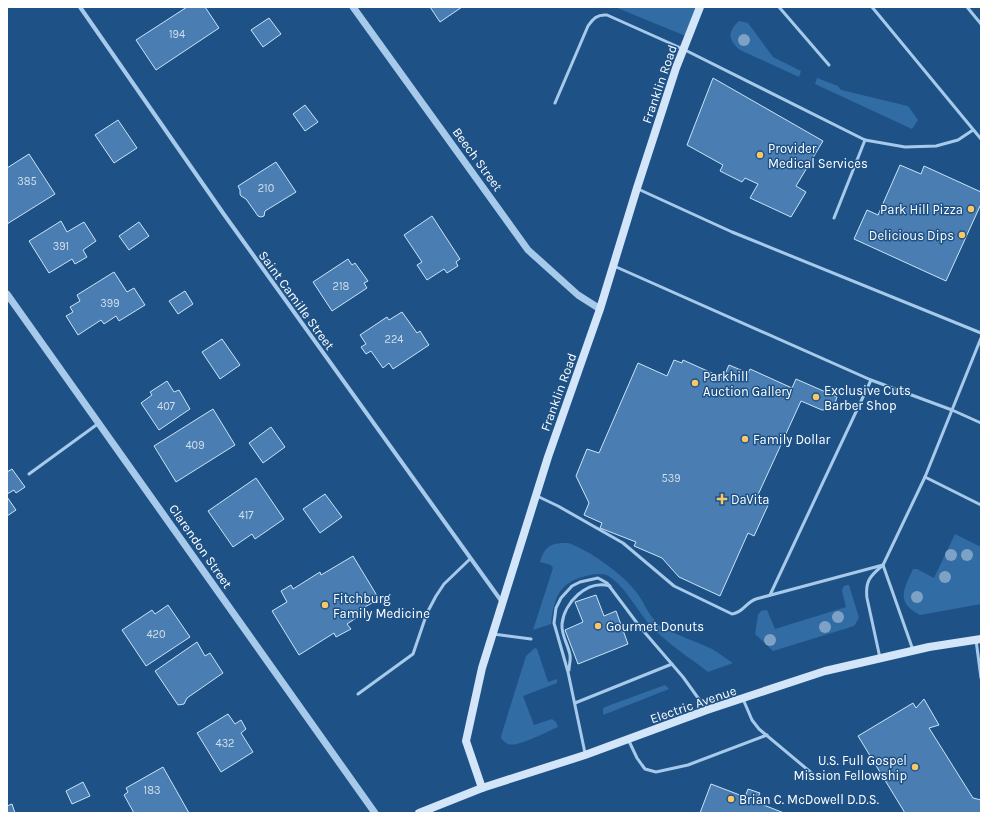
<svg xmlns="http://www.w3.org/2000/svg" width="988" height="820" font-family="Karla,sans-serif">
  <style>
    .green { fill: #316ca5 }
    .building { fill: #4a7eb2; stroke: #cce3f8 }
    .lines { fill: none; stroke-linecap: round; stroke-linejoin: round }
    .service { stroke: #a7caeb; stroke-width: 3 }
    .minor { stroke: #a7caeb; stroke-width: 4 }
    .tertiary { stroke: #a7caeb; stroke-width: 7 }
    .secondary { stroke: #d3e5f8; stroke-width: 8 }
    .tree { fill: #7ea2c5 }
    .poi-dot { fill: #fac767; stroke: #1e5287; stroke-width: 1.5 }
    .labels { text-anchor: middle; stroke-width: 3; stroke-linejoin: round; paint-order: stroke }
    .number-label { font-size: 11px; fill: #d2dfec }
    .street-label { font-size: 13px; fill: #fff; stroke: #1e5287 }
    .poi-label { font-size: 13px; fill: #fff; stroke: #1e5287; text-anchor: start }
  </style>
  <rect width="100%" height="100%" fill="#1e5287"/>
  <!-- green -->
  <g class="green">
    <polygon points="615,7 700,7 688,37"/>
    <path d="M739,21L748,23L773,57L801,71L799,77L740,50C728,40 727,32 739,21Z"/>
    <polygon points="817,78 838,86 841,90 908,106 918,120 912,129 815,84"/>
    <path d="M955,534L981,547V604L920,615C895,602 904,589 913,569H917L934,578Z"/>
    <path d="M568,543C588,549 625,576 637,593C645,604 650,619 662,627C678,636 696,641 712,649C719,653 726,659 733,663L708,672C690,658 664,641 649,624C637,610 626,588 610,577C604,573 597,574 590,575C560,581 554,596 551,624L533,630L553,568L551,565L540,562C545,545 552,543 568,543Z"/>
    <polygon points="846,585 849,585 859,618 854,626 773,651 755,634 758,615 761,611 767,610 775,629 846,607 842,591 843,587"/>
    <path d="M535,648L537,649L548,682L557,679V683L523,696L534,725L552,719L556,722L558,727C548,731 517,748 508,744C505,743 503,740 501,738L502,733L526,656Z"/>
    <polygon points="665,685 669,689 603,715 603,709 605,707"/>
  </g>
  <!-- building -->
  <g class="building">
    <polygon points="187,7 205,7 219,28 156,70 136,40"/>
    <polygon points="430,7 462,7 440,22"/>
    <polygon points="269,18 281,34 263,47 251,30"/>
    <polygon points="713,78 823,141 796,186 806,192 791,217 750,198 758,184 745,178 742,182 720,171 723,165 687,145"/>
    <polygon points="305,105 318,122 305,131 293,114"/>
    <polygon points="118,120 137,148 114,163 95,135"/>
    <polygon points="29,154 55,194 7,224 7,168"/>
    <polygon points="276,162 296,192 265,211 264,216 261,217 258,216 246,199 241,196 240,194 240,190 238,186"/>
    <polygon points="900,165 921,174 924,166 981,192 981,204 946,281 854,239 867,210 878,215"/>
    <polygon points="432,216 460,259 456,262 458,266 447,273 444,269 427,280 417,265 422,262 404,235"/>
    <polygon points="61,221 67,232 84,222 96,241 83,250 87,257 75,264 72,259 49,273 29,241"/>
    <polygon points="139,222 149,236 129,250 119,236"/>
    <polygon points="348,259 352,265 355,263 368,281 364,283 367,288 332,311 313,282"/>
    <polygon points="114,272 127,292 134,288 145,305 119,321 116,316 104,324 101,320 78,335 66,316 73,312 70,307 80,301 77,295"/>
    <polygon points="185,291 193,304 178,314 169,301"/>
    <polygon points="402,312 417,333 420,331 429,345 393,369 389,363 383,368 371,351 366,354 361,347 366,344 360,335 387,317 389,320"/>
    <polygon points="222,339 240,365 220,379 202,352"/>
    <polygon points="674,360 682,363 683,360 723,378 729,365 748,373 750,369 792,388 796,379 837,397 833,409 822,410 801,401 757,497 769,503 754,536 748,533 720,596 679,577 662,558 634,546 636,542 600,528 602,523 584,515 589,503 576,476 587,449 599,453 638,363 667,376"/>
    <polygon points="167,381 174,392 179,390 190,409 159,430 141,403 152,395 150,392"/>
    <polygon points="213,409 235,445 176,482 154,446"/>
    <polygon points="271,427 285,447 263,463 249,443"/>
    <polygon points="12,469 25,487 16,493 14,490 7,494 7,472"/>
    <polygon points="256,478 284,519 255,539 252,534 233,547 208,511"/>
    <polygon points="325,494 342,517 320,533 303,509"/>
    <polygon points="7,497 16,510 7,516"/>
    <polygon points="353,556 379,599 363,608 365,612 347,624 351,629 336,637 334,633 299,655 272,611 287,602 281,591 291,585 293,589 320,572 321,575"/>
    <polygon points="596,595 604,616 616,611 628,644 578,664 565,630 583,622 575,602"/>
    <polygon points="168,605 190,637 146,666 122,630 152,610 155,614"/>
    <polygon points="197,642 205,656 210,653 223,673 187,698 184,704 178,705 155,671"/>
    <polygon points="924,699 939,725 929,728 973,798 981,800 981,813 905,813 858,736 913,703 916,708"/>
    <polygon points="228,714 235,724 241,720 246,729 241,733 253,752 221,772 197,733"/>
    <polygon points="163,767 189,813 134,813 124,795 128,792 126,788"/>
    <polygon points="83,782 90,796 72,804 66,791"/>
    <polygon points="711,784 745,797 748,789 760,793 756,802 784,813 700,813"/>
    <polygon points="12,804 15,813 7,813 7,806"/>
  </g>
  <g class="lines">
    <!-- service -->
    <g class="service">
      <polyline points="779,7 829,65"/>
      <polyline points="872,7 981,139"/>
      <polyline points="967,7 981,24"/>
      <path d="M555,103L588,26C593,19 597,14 607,15L683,49L865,140L905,147L936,146L958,140L973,130"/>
      <polyline points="638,189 732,232 981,333"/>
      <polyline points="834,218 865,140"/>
      <polyline points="614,266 871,380 952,410 981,423"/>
      <polyline points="29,474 99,423"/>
      <polyline points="925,477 981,505"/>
      <path d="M537,496L558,506L623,543L674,586L732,614C743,613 746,602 756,599L883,565"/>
      <polyline points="883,565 913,650"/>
      <polyline points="770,595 871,380"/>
      <polyline points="493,634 531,639"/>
      <polyline points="976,640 981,678"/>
      <path d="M880,658L867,598C865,581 870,576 883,565L925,477L981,338"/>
      <path d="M569,670C569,665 571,660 570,655C568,644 561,635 562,624C564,603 587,579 610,586"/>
      <polyline points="358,694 413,654 427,613 436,596 444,584 470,559"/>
      <polyline points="743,699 752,720 759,729 814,775"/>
      <polyline points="575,703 672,664"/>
      <polyline points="628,739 637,758 642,765 645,769 656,772 688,765 767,735"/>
      <polyline points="585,753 568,672 554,623 556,608 561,598 572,586 580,582 598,578 607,583 640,627 683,677 706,709"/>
    </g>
    <!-- minor -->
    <polyline class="minor" points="80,7 223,213 502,602"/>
    <!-- tertiary -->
    <g class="tertiary">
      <polyline points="353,7 528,250 578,295 600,309"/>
      <polyline points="7,294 375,813"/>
    </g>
    <!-- secondary -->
    <g class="secondary">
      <polyline points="482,788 466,741 482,668 548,457 600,309 637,188 676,68 700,7"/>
      <polyline points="419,813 482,788 585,755 707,710 825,671 929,647 981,639"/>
    </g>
  </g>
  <!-- trees -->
  <g class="tree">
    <circle cx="744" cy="40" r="6"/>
    <circle cx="951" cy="555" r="6"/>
    <circle cx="967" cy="555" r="6"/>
    <circle cx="945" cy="577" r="6"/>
    <circle cx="917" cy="597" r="6"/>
    <circle cx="838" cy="617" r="6"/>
    <circle cx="825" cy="627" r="6"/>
    <circle cx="770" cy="640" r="6"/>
  </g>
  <!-- markers -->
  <g class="poi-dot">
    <circle cx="760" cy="155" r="4"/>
    <circle cx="971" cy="209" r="4"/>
    <circle cx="962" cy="235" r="4"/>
    <circle cx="695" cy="383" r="4"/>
    <circle cx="816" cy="397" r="4"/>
    <circle cx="745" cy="439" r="4"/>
    <path d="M720 493h4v4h4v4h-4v4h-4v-4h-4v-4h4z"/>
    <circle cx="325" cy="605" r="4"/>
    <circle cx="598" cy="626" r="4"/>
    <circle cx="915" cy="767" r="4"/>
    <circle cx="731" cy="799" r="4"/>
  </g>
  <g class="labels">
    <!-- number labels -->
    <g class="number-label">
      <text x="177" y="38">194</text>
      <text x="27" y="185">385</text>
      <text x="266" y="192">210</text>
      <text x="61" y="250">391</text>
      <text x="341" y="290">218</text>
      <text x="110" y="307">399</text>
      <text x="394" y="343">224</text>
      <text x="166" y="410">407</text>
      <text x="195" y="449">409</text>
      <text x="671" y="482">539</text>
      <text x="246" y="519">417</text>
      <text x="156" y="638">420</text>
      <text x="225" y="747">432</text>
      <text x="152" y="794">183</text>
    </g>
    <!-- street labels -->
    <g class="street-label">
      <text transform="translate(659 84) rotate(-71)" y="5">Franklin Road</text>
      <text transform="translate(478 159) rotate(54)" y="5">Beech Street</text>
      <text transform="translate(297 300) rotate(54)" y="5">Saint Camille Street</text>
      <text transform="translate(558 392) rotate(-70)" y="5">Franklin Road</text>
      <text transform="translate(201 546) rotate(55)" y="5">Clarendon Street</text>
      <text transform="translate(693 704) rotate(-19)" y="5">Electric Avenue</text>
    </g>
    <!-- poi labels -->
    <g class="poi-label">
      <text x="768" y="153">Provider<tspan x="768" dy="15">Medical Services</tspan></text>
      <text x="963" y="214" text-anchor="end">Park Hill Pizza</text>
      <text x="954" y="240" text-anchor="end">Delicious Dips</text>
      <text x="703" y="381">Parkhill<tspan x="703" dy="15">Auction Gallery</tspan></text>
      <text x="824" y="395">Exclusive Cuts<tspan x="824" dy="15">Barber Shop</tspan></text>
      <text x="753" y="444">Family Dollar</text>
      <text x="731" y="504">DaVita</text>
      <text x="333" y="603">Fitchburg<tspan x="333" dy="15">Family Medicine</tspan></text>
      <text x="606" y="631">Gourmet Donuts</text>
      <text x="907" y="765" text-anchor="end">U.S. Full Gospel<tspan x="907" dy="15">Mission Fellowship</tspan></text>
      <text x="739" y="804">Brian C. McDowell D.D.S.</text>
    </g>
  </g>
  <!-- border -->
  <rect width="988" height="820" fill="none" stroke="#ffffff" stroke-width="16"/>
</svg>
